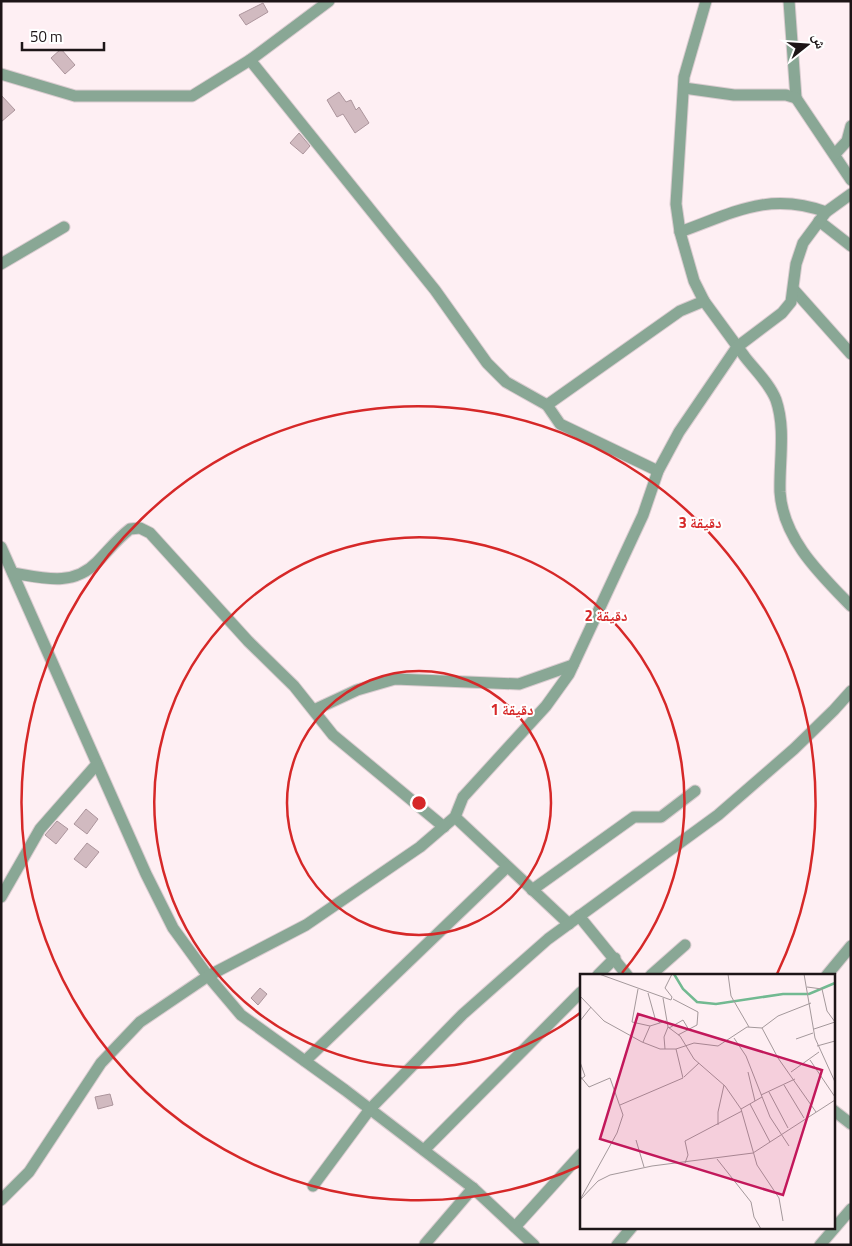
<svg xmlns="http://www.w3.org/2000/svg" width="852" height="1246" font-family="'Titillium Web','Noto Naskh Arabic',sans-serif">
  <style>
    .building { fill: #d1bac0; stroke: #ac959c }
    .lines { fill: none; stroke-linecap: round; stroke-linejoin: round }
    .minor-casing { stroke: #daccd0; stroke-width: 13 }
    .minor { stroke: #89a795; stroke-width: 11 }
    .ring { fill: none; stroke: #d62828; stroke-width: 2.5 }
    .inset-river { fill: none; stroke: #72b991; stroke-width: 2.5 }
    .inset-road { fill: none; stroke: #a4989b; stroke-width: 1 }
    .view { fill: #c2185b; fill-opacity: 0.15; stroke: #c2185b; stroke-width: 2.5 }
    .inset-edge { fill: none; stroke: #1d1517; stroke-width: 2.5 }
    .centre { fill: #d62828; stroke: #fff; stroke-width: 2.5 }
    .ring-label { font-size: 15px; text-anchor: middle; font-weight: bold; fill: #d62828; stroke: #fff; stroke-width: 4; stroke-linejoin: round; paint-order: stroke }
  </style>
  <rect width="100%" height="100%" fill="#feeff3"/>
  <!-- building -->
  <g class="building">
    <polygon points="263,3 268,12 246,25 239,15"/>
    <polygon points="61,49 75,65 65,74 51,58"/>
    <polygon points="339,92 346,102 351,100 356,110 359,107 369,123 355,133 343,114 337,117 327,100"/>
    <polygon points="1,95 15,110 1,122"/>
    <polygon points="299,133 310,146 303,154 290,143"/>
    <polygon points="86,809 98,819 87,834 74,824"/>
    <polygon points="57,821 68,829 56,844 45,835"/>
    <polygon points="87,843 99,852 86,868 74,859"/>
    <polygon points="260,988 267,994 258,1005 251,998"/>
    <polygon points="110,1094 113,1105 98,1109 95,1097"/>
  </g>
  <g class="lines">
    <defs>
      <g id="minor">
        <polyline points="789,1 796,98"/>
        <path d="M250,60L435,290L487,363L506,382L547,405L680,311L704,301C718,320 731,338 745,357C755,370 770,384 776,400C786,429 779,462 780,492C783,539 820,574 851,606"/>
        <polyline points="1,74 75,96 192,96 250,60 329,1"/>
        <polyline points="684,88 734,95 786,95 796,98 851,180"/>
        <polyline points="835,154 847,141 851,126"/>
        <polyline points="819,221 851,246"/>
        <path d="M680,232C733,213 769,191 826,212"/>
        <polyline points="1,264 64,227"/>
        <polyline points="794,290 851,354"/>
        <polyline points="704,301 694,281 680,232 676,204 684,77 706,1"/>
        <polyline points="547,405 560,424 658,471"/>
        <polyline points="1,547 146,874 173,928 208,976 241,1015 345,1090 473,1188 534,1245"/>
        <path d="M13,573C43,578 73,587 97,562C108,551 117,539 130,529L140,528L150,533L248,641L294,686L333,735L444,827"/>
        <polyline points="314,710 357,690 395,679 519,684 573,665"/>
        <polyline points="455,817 569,924"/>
        <polyline points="532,890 634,817 661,817 695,791"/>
        <polyline points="1,897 40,829 97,764"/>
        <polyline points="579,916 627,975"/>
        <polyline points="598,975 615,958"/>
        <polyline points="651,975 685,945"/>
        <polyline points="827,975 851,946"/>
        <polyline points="305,1061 507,867"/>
        <polyline points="833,1110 851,1124"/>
        <polyline points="424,1150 581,992"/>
        <polyline points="313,1186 370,1109 463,1014 548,939 718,815 794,749 834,710 851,691"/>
        <polyline points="1,1200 29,1172 101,1063 140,1022 208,976 306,925 420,847 455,817 463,797 546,706 569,674 643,515 658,471 679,432 737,347 782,313 791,302 796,264 803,243 826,212 851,194"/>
        <polyline points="515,1227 581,1154"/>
        <polyline points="425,1244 473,1188"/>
        <polyline points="617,1245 632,1227"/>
        <polyline points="820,1245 851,1209"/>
      </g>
    </defs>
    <!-- minor casing -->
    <use href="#minor" class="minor-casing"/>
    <!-- minor -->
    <use href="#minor" class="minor"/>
  </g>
  <!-- distance rings -->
  <g class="ring">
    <circle cx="419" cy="803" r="132"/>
    <path d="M580 1013A265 265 0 1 1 622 973"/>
    <path d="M580 1166A397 397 0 1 1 777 974"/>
  </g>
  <!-- overview -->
  <g transform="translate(580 974)">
    <rect width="255" height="255" fill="#feeff3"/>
    <path class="inset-river" d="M94,0L103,15L117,28L136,30L203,20H229L255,9"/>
    <path class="inset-road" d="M19,0L91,26L92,23L85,14L92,0M148,0L151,22L169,53M224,0L235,64L255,108M227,13L242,15L247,37L255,48M58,15L52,48L70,52M68,19L75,44L80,49M0,22L24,47L62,68L80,75H96M83,24L88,53L100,62L114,85L145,112L161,135L177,191L199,224L203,247M93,25L118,38L117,51L98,61M0,47L11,33M89,54L103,46L109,56M182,54L198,84L236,138M234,55L255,48M154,64L166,82L190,143L209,172M216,65L233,59M63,68L70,52L86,47M237,72L255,67M85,75L84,63L88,53M230,86L255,123M0,88L5,102L0,106M168,98L175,127M211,98L239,78M0,102L9,113L30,104L43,141L37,159L1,224M104,103L119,89M204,111L224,144M189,118L208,154M181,121L215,105M170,130L190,168M40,131L103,104L96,75L114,69L138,72L167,53L182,54L198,42L231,29M161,135L182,123M138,151V138L144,111M56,166L64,193M137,185L171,228L174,243L181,255M105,189L108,181L105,167L162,137M0,226L18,207L30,201L72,192L173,179L255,126"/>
    <path class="view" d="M58,40L242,96L203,221L20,165Z"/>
    <rect width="255" height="255" class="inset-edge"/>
  </g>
  <circle cx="419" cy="803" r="8" class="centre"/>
  <g class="ring-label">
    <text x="700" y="528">3 دقيقة</text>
    <text x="606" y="621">2 دقيقة</text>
    <text x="512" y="715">1 دقيقة</text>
  </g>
  <!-- border -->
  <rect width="852" height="1246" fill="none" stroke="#1d1517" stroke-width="5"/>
  <!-- north arrow -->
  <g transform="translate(807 45) rotate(73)" stroke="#ffffff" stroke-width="4" paint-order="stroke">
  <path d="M0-4L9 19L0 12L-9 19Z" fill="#1d1517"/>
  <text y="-8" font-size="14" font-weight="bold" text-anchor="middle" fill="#1d1517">ش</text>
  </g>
  <!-- scale -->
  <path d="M22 42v8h82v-8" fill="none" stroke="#1d1517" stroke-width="2.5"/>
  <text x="30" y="42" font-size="15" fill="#1d1517" stroke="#ffffff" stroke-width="4" paint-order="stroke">50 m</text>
</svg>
